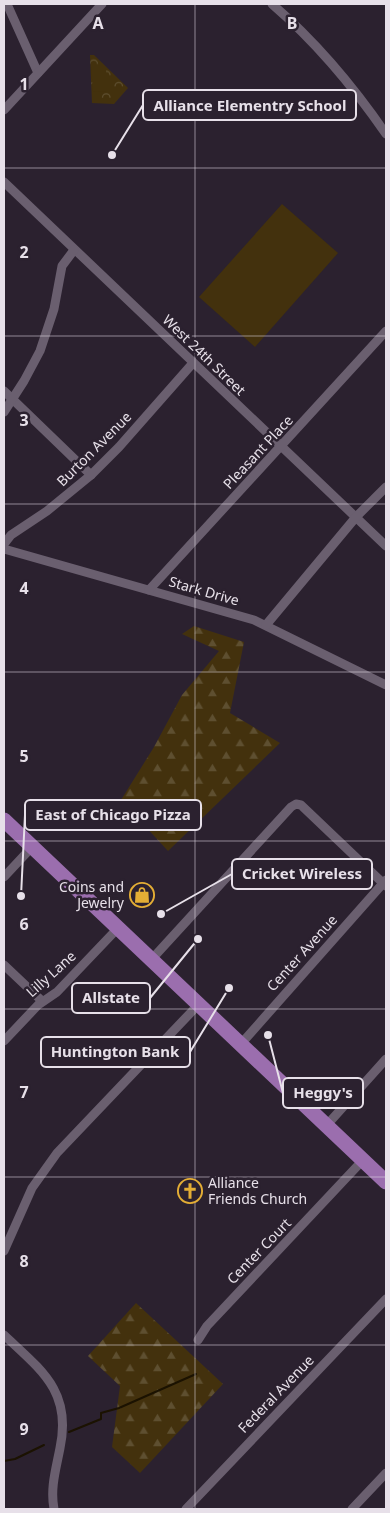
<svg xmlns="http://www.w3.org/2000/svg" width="390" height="1513" font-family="'Noto Sans',sans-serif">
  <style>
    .forest { fill: url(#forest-firs) }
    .park { fill: url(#park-crowns) }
    .pitch { fill: #43310d }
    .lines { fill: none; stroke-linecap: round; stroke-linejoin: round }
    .stream { stroke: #1b1201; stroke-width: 2 }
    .street { stroke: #6a5f6f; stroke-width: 9 }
    .highway { stroke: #9b6eae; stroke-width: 15 }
    .grid { fill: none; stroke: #e7e0e9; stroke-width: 1; stroke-opacity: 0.55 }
    .labels { text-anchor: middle; stroke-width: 5; stroke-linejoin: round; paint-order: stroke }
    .street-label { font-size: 14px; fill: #e7e0e9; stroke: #2b212f }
    .poi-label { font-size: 14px; fill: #e7e0e9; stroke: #2b212f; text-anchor: end }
    .grid-label { font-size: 16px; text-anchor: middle; font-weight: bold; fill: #e7e0e9; stroke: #2b212f; stroke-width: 5; stroke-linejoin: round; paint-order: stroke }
    .leader { fill: none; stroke: #e7e0e9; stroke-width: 2 }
    .callout-dot { fill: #e7e0e9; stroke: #2b212f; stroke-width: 2 }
    .callout { fill: #2b212f; stroke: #e7e0e9; stroke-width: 2 }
    .callout-label { font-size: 15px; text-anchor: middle; font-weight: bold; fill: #e7e0e9 }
  </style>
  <defs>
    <pattern id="forest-firs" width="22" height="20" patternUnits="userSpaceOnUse" patternTransform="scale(1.25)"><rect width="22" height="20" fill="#43310d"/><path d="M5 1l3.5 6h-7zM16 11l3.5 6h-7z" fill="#5e4f30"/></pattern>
    <pattern id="park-crowns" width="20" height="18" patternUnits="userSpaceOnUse" patternTransform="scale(1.25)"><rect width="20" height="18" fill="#43310d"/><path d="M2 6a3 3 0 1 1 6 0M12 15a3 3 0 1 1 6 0" fill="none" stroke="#5e4f30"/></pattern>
  </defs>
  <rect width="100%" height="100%" fill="#2b212f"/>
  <!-- forest -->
  <g class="forest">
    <polygon points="194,626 244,642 230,713 280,743 168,851 121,800 154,747 182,695 219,651 182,634"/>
    <polygon points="136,1303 223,1384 140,1473 112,1447 120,1386 88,1356"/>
  </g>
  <!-- park -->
  <polygon class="park" points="90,55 94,55 128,88 114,104 92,103"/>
  <!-- pitch -->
  <g class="pitch">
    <polygon points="91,67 106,67 106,92 93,91"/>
    <polygon points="282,204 338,253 255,347 199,297"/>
  </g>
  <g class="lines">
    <!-- stream -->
    <g class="stream">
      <polyline points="69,1432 101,1419 101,1413 119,1408 196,1374"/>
      <polyline points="4,1461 15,1459 44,1445"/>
    </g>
    <!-- street -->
    <g class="street">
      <polyline points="7,4 38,73"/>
      <path d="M272,4C316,42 353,86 386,134"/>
      <polyline points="4,110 102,4"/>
      <polyline points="4,182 386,546"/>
      <polyline points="4,391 91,475"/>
      <polyline points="4,412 24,381 40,351 54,309 62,266 74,250"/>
      <polyline points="4,544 11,535 47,511 91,475 119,447 193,363"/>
      <polyline points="4,549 254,620 386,685"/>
      <polyline points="149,590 386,331"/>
      <polyline points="266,625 356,517 386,487"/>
      <polyline points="4,877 32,847"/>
      <polyline points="151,960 291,807 296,804 301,805 386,886"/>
      <polyline points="4,965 42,1001"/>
      <polyline points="4,1041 38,1005 57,992 118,928"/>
      <polyline points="240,1045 386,880"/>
      <polyline points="326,1126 386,1059"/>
      <polyline points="4,1251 32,1188 57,1153 198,1005"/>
      <path d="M4,1335C41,1370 72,1391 60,1448C56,1469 50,1488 54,1509"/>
      <polyline points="198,1340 207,1326 363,1160"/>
      <polyline points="186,1509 386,1299"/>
      <polyline points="352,1509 386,1473"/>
    </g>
    <!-- highway -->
    <polyline class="highway" points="4,820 386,1182"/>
  </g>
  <!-- grid -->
  <path class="grid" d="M195,4V1509M4,168H386M4,336H386M4,504H386M4,672H386M4,841H386M4,1009H386M4,1177H386M4,1345H386"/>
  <!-- icons -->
  <defs>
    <symbol id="shop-ring" viewBox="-11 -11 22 22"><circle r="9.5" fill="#2b212f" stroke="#e4ae35" stroke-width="1.5"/><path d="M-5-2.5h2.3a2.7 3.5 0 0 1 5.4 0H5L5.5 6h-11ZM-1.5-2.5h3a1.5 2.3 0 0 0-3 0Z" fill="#e4ae35"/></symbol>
    <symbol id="church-ring" viewBox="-11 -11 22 22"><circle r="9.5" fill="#2b212f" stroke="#e4ae35" stroke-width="1.5"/><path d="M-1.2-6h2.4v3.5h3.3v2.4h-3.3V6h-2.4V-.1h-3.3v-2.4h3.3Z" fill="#e4ae35"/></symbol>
  </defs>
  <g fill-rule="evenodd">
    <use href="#shop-ring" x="128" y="881" width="28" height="28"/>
    <use href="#church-ring" x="176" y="1177" width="28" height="28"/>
  </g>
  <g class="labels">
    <!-- street labels -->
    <g class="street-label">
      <text transform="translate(204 355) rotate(44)" y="5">West 24th Street</text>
      <text transform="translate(94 449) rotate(-45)" y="5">Burton Avenue</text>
      <text transform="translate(258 452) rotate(-47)" y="5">Pleasant Place</text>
      <text transform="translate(204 591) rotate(16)" y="5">Stark Drive</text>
      <text transform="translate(302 953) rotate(-48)" y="5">Center Avenue</text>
      <text transform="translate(51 974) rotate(-42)" y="5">Lilly Lane</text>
      <text transform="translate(259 1251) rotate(-46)" y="5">Center Court</text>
      <text transform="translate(276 1394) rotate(-46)" y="5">Federal Avenue</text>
    </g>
    <!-- poi labels -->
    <g class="poi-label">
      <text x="124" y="892">Coins and<tspan x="124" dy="16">Jewelry</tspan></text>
      <text x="208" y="1188" text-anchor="start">Alliance<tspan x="208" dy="16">Friends Church</tspan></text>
    </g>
  </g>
  <g class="grid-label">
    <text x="98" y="29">A</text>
    <text x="292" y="29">B</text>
    <text x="24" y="90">1</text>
    <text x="24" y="258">2</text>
    <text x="24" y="426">3</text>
    <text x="24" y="594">4</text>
    <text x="24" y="762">5</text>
    <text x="24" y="930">6</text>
    <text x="24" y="1098">7</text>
    <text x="24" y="1267">8</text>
    <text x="24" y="1435">9</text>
  </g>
  <!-- callouts -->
  <path class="leader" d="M112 155L143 105M21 896L25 815M161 914L232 874M198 939L150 998M229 988L190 1052M268 1035L283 1093"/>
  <g class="callout-dot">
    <circle cx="112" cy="155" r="5"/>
    <circle cx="21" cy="896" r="5"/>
    <circle cx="161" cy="914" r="5"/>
    <circle cx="198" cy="939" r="5"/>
    <circle cx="229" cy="988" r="5"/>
    <circle cx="268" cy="1035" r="5"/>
  </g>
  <g class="callout">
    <rect x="143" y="90" width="213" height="30" rx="5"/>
    <rect x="25" y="800" width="176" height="30" rx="5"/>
    <rect x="232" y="859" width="140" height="30" rx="5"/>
    <rect x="72" y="983" width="78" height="30" rx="5"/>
    <rect x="41" y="1037" width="149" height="30" rx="5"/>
    <rect x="283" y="1078" width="80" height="30" rx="5"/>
  </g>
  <g class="callout-label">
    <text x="250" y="111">Alliance Elementry School</text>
    <text x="113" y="820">East of Chicago Pizza</text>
    <text x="302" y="879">Cricket Wireless</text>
    <text x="111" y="1003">Allstate</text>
    <text x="115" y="1057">Huntington Bank</text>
    <text x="323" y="1098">Heggy's</text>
  </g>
  <!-- border -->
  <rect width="390" height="1513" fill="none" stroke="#e7e0e9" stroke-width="10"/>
</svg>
